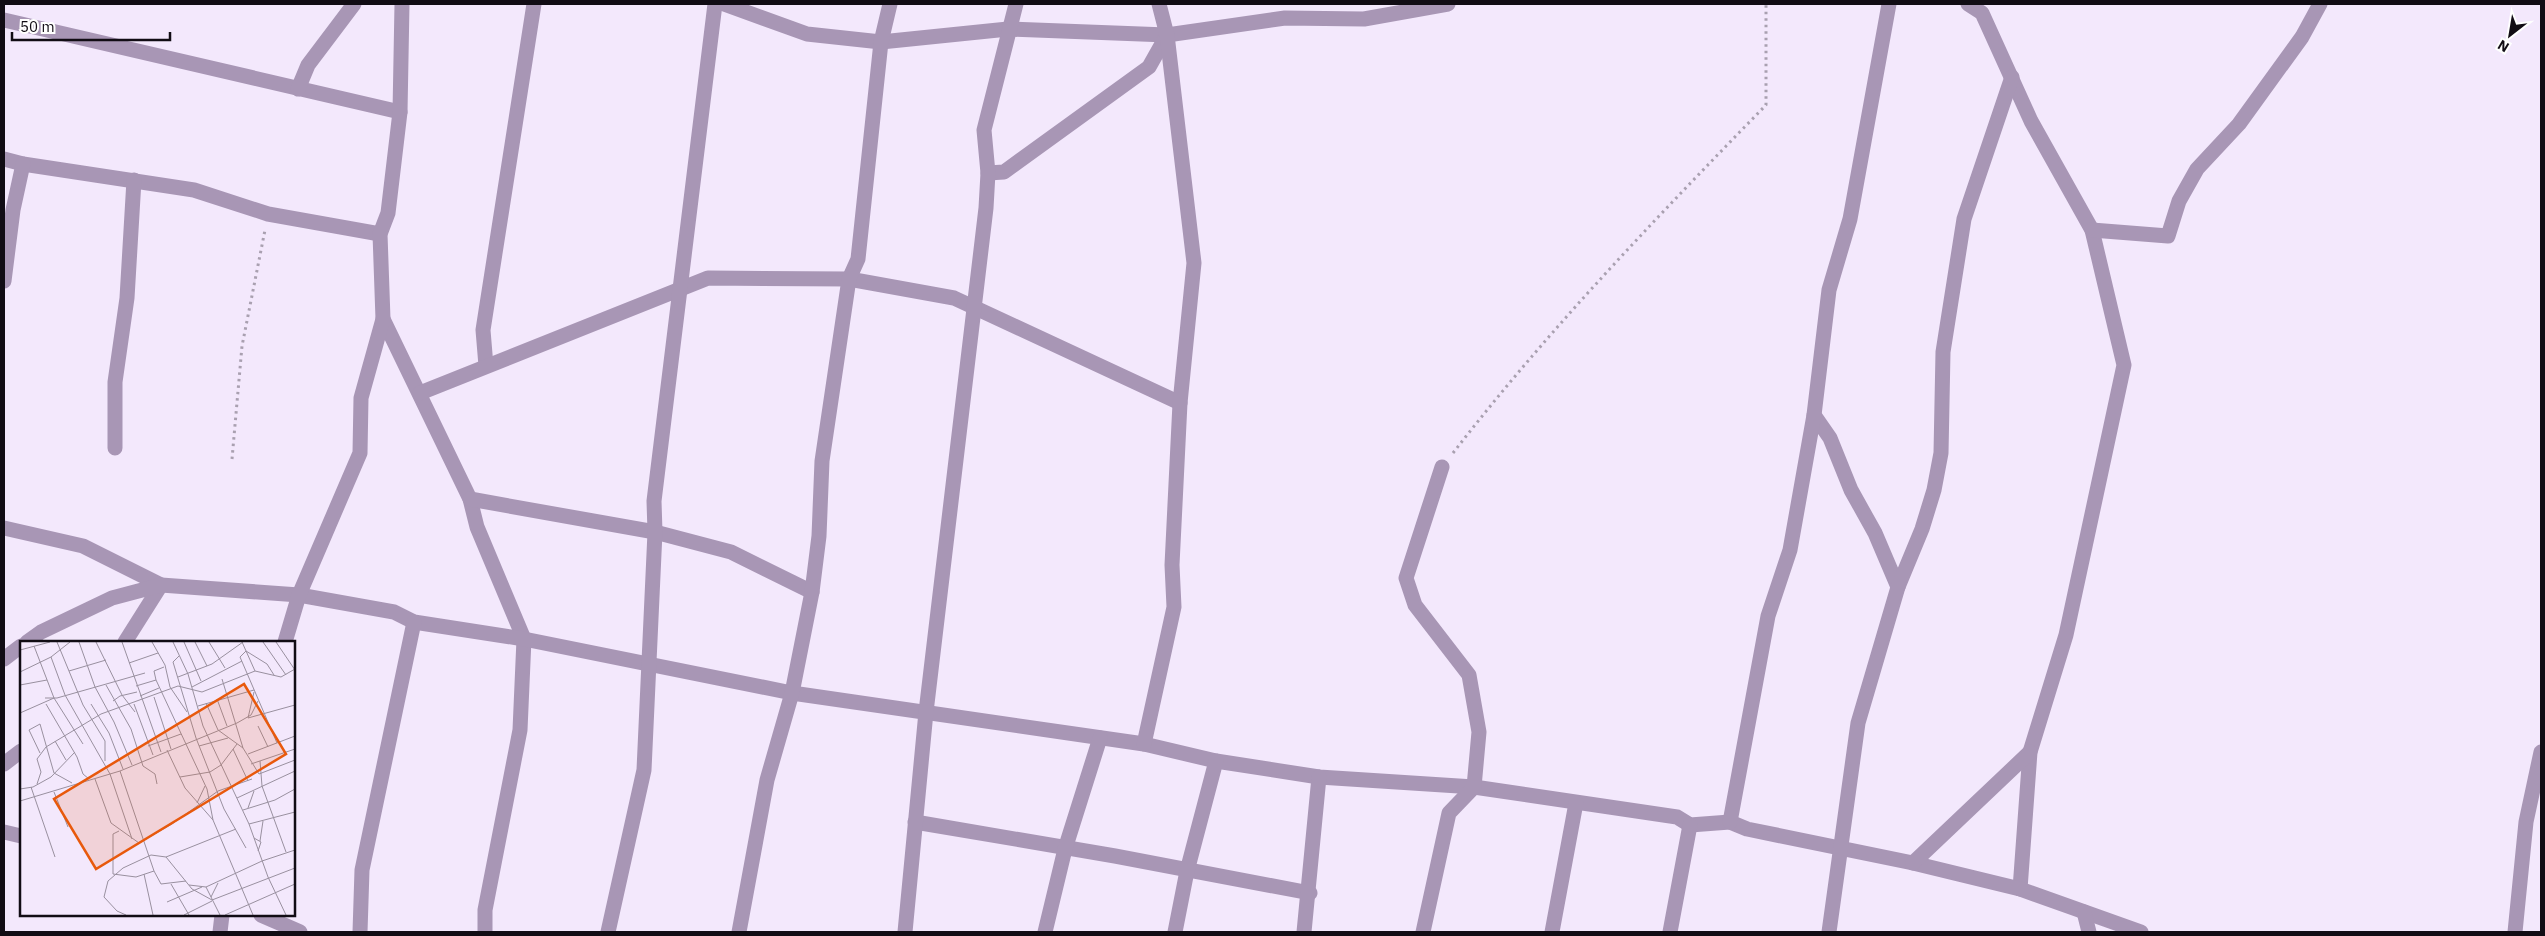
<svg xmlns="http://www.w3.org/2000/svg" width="2545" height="936" font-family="'IBM Plex Sans',sans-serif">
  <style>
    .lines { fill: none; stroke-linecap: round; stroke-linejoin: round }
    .path { stroke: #a9a0b0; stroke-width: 3; stroke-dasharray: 2.5 4; stroke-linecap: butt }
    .minor { stroke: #a896b5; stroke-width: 15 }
    .inset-road { fill: none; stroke: #99909f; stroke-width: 1 }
    .view { fill: #e8590c; fill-opacity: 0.15; stroke: #e8590c; stroke-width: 2.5 }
    .inset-edge { fill: none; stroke: #110c14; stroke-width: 2.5 }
  </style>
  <rect width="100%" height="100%" fill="#f3e8fc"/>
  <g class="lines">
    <!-- path -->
    <g class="path">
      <path d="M1453,453C1549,329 1657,217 1766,105V4"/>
      <polyline points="232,459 242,346 265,230"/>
    </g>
    <!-- minor -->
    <g class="minor">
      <polyline points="724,4 807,34 881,42 1008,29 1167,35 1285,18 1364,19 1448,4"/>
      <polyline points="1968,4 1982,13 2031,121 2092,230 2124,365 2066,635 2030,752 2020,889"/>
      <polyline points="4,20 400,112"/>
      <polyline points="298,89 308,65 354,4"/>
      <polyline points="4,159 23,164 194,190 268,214 380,234"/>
      <polyline points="988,173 1004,172 1149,67 1167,35"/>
      <polyline points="2092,230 2168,236 2179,201 2197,169 2239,124 2302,37 2320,4"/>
      <polyline points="4,281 13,210 23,164"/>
      <polyline points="383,319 470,499 477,527 524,639 520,730 485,910 485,932"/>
      <polyline points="486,366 483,330 534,4"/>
      <polyline points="420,393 708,278 849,279 954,298 1180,403"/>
      <polyline points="1814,415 1830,438 1851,490 1875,533 1898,587"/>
      <polyline points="115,448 115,382 127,298 134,180"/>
      <polyline points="470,499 655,532 731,552 812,592"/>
      <polyline points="4,528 83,546 161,585 125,642"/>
      <polyline points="27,642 41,632 112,598 161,585 299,595 394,612 414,622 524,639 792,693 1144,744 1216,761 1319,777 1474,787 1677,817 1690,825 1730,822 1747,829 1913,863 2020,889 2141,932"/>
      <polyline points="285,642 299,595 360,453 361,398 383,319 380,234 388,213 400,112 402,4"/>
      <polyline points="4,659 21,646"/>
      <polyline points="1144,744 1174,607 1172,565 1180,403 1194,263 1167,35 1159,4"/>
      <polyline points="4,764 21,751"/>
      <polyline points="915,822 1115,856 1310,893"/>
      <polyline points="1730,822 1768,616 1790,550 1814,415 1829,290 1850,219 1889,4"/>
      <polyline points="4,832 21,836"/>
      <polyline points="1913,863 2030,752"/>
      <polyline points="2084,912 2089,932"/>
      <polyline points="261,915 300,932"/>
      <polyline points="220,932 222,915"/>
      <polyline points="360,932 362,870 414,622"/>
      <polyline points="608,932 644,770 655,532 654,501 715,4"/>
      <polyline points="739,932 767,780 792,693 812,592 819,536 822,461 849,279 858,259 881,42 890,4"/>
      <polyline points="905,932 926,712 986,208 988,173 984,130 1016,4"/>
      <polyline points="1045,932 1065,849 1100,738"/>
      <polyline points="1175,932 1187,871 1216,761"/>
      <polyline points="1304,932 1319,777"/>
      <polyline points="1423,932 1449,813 1474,787 1479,732 1469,675 1415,605 1406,578 1442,467"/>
      <polyline points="1552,932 1576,803"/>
      <polyline points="1670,932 1690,825"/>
      <polyline points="1829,932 1858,723 1898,587 1922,529 1934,490 1941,453 1943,352 1964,219 2012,77"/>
      <polyline points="2515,932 2526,822 2541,752"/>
    </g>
  </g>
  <!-- overview -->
  <g transform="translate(20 641)">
    <rect width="275" height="275" fill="#f3e8fc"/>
    <path class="inset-road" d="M37,1L63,64L85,100V120M59,1L75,46L94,81L112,124M76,1L102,54L115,71M102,1L141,111M132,1L145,24L150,46L167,71M153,1L168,33L183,85L229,183L248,236L266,274M164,1L181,40M175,1L187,25M189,1L205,27M222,1L235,30M243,1L266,34M256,1L275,29M14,5L34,57L63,103M0,9L30,1M226,10L220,16L257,102M226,10L247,23L254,34M159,15L153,21L176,97L204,168L226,207M31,16L45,54L90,133L112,198M109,22L138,12M144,26L134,30L136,39L187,148L193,179M49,30L86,19M0,31L31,16L50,1M158,36L192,23L223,1M202,38L223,107L239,133M0,44L27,39M86,44L111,88L123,125L135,133L137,143M116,45L136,39M172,46L222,20M234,51L228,77L275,64M120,55L139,47M134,56L151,108M25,57H37L125,32M197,58L207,85M93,60L100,55L117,51M186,62L198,89L223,107M26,63L57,116L63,133L69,138M71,63L89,92L103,128M114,63L133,114M178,65L234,49M0,72L34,57M238,85L248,106M35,100L46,119M128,105L161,93M179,105L208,97M213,108L228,140M147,109L165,147L193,179L233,274M20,112L9,89L20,83L34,132L52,142M228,113L275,95M240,120L242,145L266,211M231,123L275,108M239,133L275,119M160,136L190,131L201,124L217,103M75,138L91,182L119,202L152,183L198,150L232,138M17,143L21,131L17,118L26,106L81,73L158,45L182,51L235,30L261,36L275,28M11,146L35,216M0,148L13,146L31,136L55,111M34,151L48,186M217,157L275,130M0,160L100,130L217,82L231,74L238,60M177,162L185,145M228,167L234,150M223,169L255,159L275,148M229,183L275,171M99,190L93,193V233L116,236L134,230L100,130M234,197L241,201L238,210M240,200L243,180M146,216L216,188M134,230L141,243L166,240M124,233L133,274M151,243L169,274M169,244L186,246L242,220L275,209M186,246L200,274M191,256L198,242M147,261L182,246M106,274L97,270L84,256L88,240L103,227L131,214L146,216L172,248L192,259L275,227M164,274L192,260M205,274L275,243"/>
    <path class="view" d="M224,43L266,113L76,228L34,158Z"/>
    <rect width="275" height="275" class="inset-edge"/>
  </g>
  <!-- border -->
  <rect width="2545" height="936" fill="none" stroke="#110c14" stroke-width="10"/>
  <!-- north arrow -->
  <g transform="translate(2510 35) rotate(211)" stroke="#ffffff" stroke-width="4" paint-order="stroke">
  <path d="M0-4L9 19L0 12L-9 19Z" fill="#110c14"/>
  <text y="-8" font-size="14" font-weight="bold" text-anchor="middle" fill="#110c14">N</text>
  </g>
  <!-- scale -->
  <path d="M12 32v8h158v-8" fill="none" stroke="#110c14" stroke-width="2.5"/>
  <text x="20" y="32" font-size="15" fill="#110c14" stroke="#ffffff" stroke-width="4" paint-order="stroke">50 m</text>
</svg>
